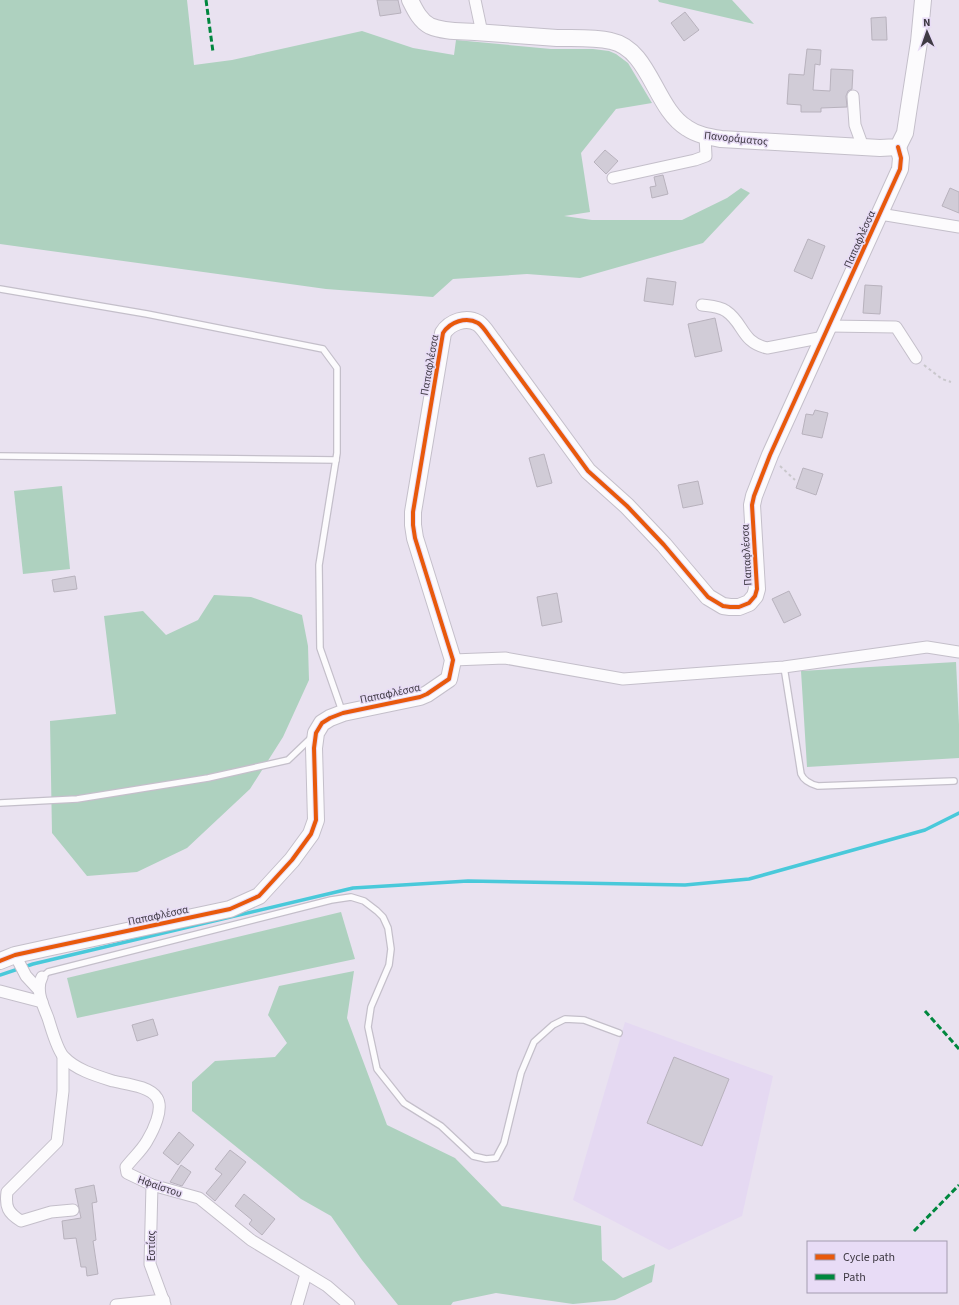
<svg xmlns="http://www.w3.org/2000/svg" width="959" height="1305" font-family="'Source Sans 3',sans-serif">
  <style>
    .built { fill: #e5d9f2 }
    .green { fill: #aed1bf }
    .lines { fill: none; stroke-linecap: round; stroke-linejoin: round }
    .stream { stroke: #49c9da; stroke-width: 3.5 }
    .building { fill: #d1ccd7; stroke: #b8b2bd }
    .lane-casing { stroke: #c4bfca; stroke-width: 8 }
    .street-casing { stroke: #c4bfca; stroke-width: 13 }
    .secondary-casing { stroke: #c4bfca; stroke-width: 18 }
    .path { stroke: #c9c7cc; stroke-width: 2; stroke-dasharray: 3 3; stroke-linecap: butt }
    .lane { stroke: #fcfbfd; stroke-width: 5.5 }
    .street { stroke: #fcfbfd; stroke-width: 11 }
    .secondary { stroke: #fcfbfd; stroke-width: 16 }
    .quiet { stroke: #00873e; stroke-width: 3; stroke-dasharray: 6 3; stroke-linecap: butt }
    .cycleway-casing { stroke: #e8dcf6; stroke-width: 6 }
    .cycleway { stroke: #e8590c; stroke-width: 4 }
    .labels { text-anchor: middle; stroke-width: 3; stroke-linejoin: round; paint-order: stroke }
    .street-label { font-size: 11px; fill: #3f3a44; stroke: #e8dcf6 }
  </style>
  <rect width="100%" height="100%" fill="#e9e2f0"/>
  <!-- built -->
  <polygon class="built" points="625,1022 773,1076 742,1216 669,1250 573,1200"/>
  <!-- green -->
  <g class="green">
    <polygon points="0,0 187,0 194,65 232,60 362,31 413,48 454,55 456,40 551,49 593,49 609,51 616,54 628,63 652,103 616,109 581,153 590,212 564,216 592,220 682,220 727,198 741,188 750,193 703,243 580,278 527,274 453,279 433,297 326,289 0,244"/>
    <polygon points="658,0 732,0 754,24 659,2"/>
    <polygon points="62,486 70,569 23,574 14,491"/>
    <polygon points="214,595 251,597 302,615 308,646 309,680 283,737 250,789 187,848 137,872 87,876 52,833 50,721 116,714 104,616 143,611 166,635 198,620"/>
    <polygon points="956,662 959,724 959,758 807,767 801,671"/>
    <polygon points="341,912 355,959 77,1018 67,978"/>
    <polygon points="354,971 347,1018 387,1125 455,1158 502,1206 601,1226 602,1260 623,1278 655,1264 652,1282 615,1300 573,1304 496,1293 453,1302 451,1305 398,1305 362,1260 331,1216 301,1199 192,1111 192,1082 215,1061 275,1057 287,1043 268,1015 279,986"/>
  </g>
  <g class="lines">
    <!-- stream -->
    <polyline class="stream" points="0,975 33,964 353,888 468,881 685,885 749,879 925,830 959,813"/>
  </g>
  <!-- building -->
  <g class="building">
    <polygon points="377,0 398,0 401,13 380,16"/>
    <polygon points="685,12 699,30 684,41 671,23"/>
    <polygon points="886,17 887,40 872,40 871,18"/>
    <polygon points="807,49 821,50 820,65 815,64 813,90 830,91 831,69 853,70 852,89 848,91 846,96 847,107 821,108 821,112 801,112 801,105 787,104 789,74 804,75"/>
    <polygon points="605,150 618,161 606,174 594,162"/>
    <polygon points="663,175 668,194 652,198 650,187 656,186 654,177"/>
    <polygon points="950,188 959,192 959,213 942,206"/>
    <polygon points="808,239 825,246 812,279 794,271"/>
    <polygon points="647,278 676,282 673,305 644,301"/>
    <polygon points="865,285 882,286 880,314 863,313"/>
    <polygon points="715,318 722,351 695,357 688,324"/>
    <polygon points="815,410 828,413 822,438 802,434 806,414 813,415"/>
    <polygon points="544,454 552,483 537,487 529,458"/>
    <polygon points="803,468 823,474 816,495 796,488"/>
    <polygon points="698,481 703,504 683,508 678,485"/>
    <polygon points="75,576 77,589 54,592 52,580"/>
    <polygon points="789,591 801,615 784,623 772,599"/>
    <polygon points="557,593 562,622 542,626 537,597"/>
    <polygon points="153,1019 158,1035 137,1041 132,1025"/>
    <polygon points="674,1057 729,1079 702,1146 647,1123"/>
    <polygon points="179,1132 194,1145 178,1165 163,1153"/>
    <polygon points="230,1150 246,1162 215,1201 206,1193 222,1174 215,1169"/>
    <polygon points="181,1165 191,1172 182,1186 170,1182"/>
    <polygon points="94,1185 97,1202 92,1203 96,1240 93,1241 98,1274 87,1276 86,1267 81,1267 76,1238 64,1239 62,1221 81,1218 75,1189"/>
    <polygon points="244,1194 275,1219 262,1235 249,1224 252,1220 235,1206"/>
  </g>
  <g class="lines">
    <defs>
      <g id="lane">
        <polyline points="0,289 147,314 323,349 337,368 337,453 319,565 320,648 342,711"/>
        <polyline points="0,456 336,460"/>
        <path d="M784,667L801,774C804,781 810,784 818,786L954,781"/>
        <polyline points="0,803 77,799 208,778 288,760 311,738"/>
        <polyline points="42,977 48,972 331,900 351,897 364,901 377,911 383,917 388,928 391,949 389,965 371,1007 368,1027 377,1069 404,1103 441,1126 473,1156 486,1159 496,1158 504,1143 521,1073 534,1042 553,1025 565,1019 584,1020 619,1033"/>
      </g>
      <g id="street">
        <polyline points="475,0 482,33"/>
        <polyline points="853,96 855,125 863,147"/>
        <polyline points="613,178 695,160 706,156 705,136"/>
        <polyline points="880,214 959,227"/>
        <path d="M702,305C710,306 719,306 726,311C744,323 741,342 767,348L824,337"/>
        <polyline points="829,326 896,327 916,358"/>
        <polyline points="453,660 505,658 623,679 784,667 927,647 959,652"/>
        <polyline points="15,955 26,976 39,990"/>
        <path d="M42,977C35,990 43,1005 48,1018C51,1027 57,1050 64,1057C76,1070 97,1076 113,1081C125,1084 150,1086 157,1098C164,1109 153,1131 147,1141C142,1150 133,1158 126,1167L127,1173L152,1185L199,1198L251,1240L327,1286L349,1305"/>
        <polyline points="0,991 42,1002"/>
        <path d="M63,1057V1091L57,1142L7,1192C5,1207 8,1213 21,1221L51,1212L73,1210"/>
        <polyline points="152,1185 150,1264 165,1305"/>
        <polyline points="116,1305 164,1300"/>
        <polyline points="297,1305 306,1274"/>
      </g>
      <g id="secondary">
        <path d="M410,0C415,10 420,21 430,26C444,32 461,31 475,32C502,34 530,36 557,38C575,38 594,37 611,41C650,49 655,109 687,128C697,135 709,137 721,139L880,148L898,147L905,133L908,113L919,42L923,0"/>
        <path d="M0,961L15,955L47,948L230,909L259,896L292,860L311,834L316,820L314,748L316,733L322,723L330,718L343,713L420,697L427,694L449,679L453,660L415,538L413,525V512L443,333C450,322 466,316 478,323C484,327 488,335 493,341L588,471L627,506L664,545L708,597L723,606L730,607H739L749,603L755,596L757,589L752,505L754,496L770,455L900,169L901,158L898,147"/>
      </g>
    </defs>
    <!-- lane casing -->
    <use href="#lane" class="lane-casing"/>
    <!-- street casing -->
    <use href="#street" class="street-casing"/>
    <!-- secondary casing -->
    <use href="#secondary" class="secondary-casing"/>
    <!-- path -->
    <g class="path">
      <polyline points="924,365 942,379 951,382"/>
      <polyline points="780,466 795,480"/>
    </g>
    <!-- lane -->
    <use href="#lane" class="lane"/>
    <!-- street -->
    <use href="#street" class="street"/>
    <!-- secondary -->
    <use href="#secondary" class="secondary"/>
    <!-- quiet -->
    <g class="quiet">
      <polyline points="206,0 213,52"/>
      <polyline points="925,1011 959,1049"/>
      <polyline points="914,1231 959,1185"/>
    </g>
    <defs>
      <path id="cycleway" d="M0,961L15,955L47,948L230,909L259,896L292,860L311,834L316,820L314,748L316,733L322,723L330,718L343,713L420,697L427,694L449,679L453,660L415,538L413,525V512L443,333C450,322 466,316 478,323C484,327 488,335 493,341L588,471L627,506L664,545L708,597L723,606L730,607H739L749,603L755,596L757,589L752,505L754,496L770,455L900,169L901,158L898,147"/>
    </defs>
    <!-- cycleway casing -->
    <use href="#cycleway" class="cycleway-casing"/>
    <!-- cycleway -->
    <use href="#cycleway" class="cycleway"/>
  </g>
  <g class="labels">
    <!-- street labels -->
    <g class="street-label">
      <text transform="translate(736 138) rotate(6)" y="4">Πανοράματος</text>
      <text transform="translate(859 239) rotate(-66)" y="4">Παπαφλέσσα</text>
      <text transform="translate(429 365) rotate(-80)" y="4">Παπαφλέσσα</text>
      <text transform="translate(746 555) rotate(-93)" y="4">Παπαφλέσσα</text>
      <text transform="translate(390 693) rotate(-12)" y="4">Παπαφλέσσα</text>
      <text transform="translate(158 915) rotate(-12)" y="4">Παπαφλέσσα</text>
      <text transform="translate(160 1186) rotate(19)" y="4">Ηφαίστου</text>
      <text transform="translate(151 1246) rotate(-90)" y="4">Εστίας</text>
    </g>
  </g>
  <!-- legend -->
  <rect x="807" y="1241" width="140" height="52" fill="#e8dcf6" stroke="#a49baf"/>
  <rect x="815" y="1254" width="20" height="6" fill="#e8590c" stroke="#a49baf"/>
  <text x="843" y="1261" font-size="12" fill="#3f3a44">Cycle path</text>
  <rect x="815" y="1274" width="20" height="6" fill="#00873e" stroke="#a49baf"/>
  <text x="843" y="1281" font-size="12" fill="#3f3a44">Path</text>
  <!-- north arrow -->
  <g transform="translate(927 32) rotate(358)" stroke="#e8dcf6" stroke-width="3" paint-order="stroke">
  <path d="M0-3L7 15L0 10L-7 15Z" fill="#3f3a44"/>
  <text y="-6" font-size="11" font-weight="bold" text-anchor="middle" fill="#3f3a44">N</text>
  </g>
</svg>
